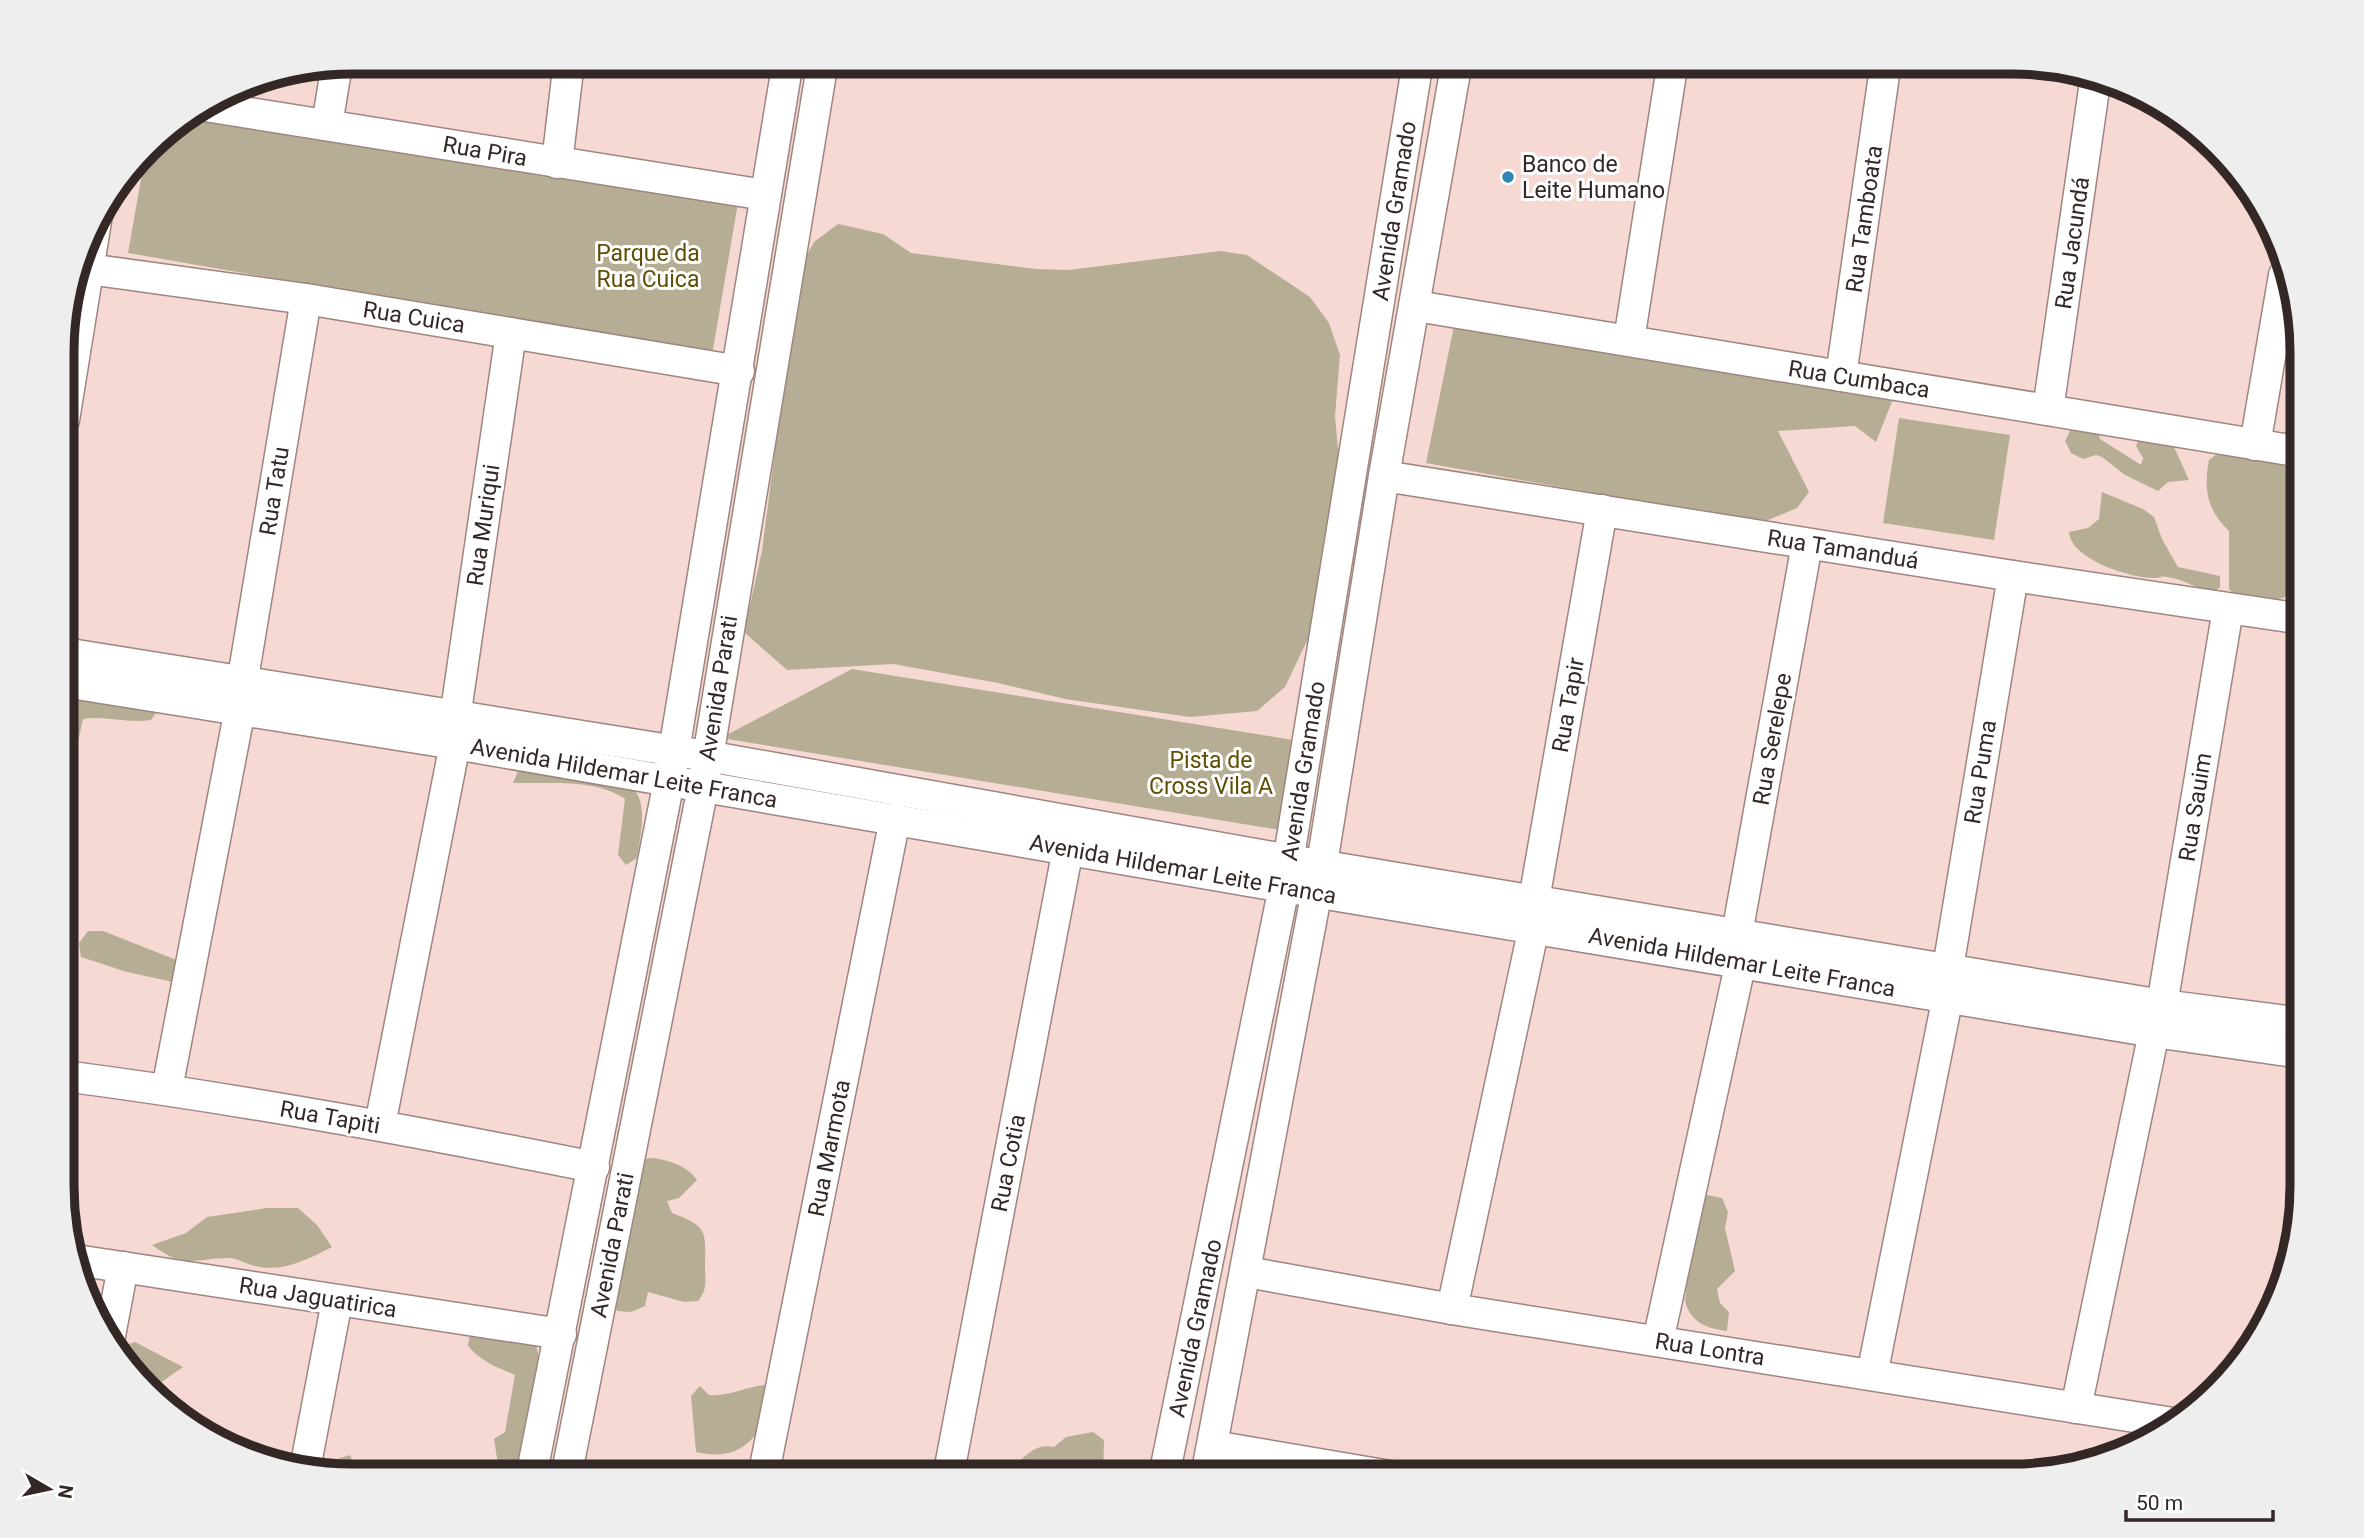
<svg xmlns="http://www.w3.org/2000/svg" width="2364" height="1538" font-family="Roboto,sans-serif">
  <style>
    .green { fill: #b5ae94 }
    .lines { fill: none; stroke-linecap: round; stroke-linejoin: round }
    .minor-casing { stroke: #9f857f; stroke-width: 33 }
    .minor { stroke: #fff; stroke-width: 30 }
    .poi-dot { fill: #2f85b4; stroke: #fff; stroke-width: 2.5 }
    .labels { text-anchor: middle; stroke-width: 6; stroke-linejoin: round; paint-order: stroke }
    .street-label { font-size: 23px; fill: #332826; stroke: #fff }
    .poi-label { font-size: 23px; fill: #332826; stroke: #fff; text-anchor: start }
    .park-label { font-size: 23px; fill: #5f4e06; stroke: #fff }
    .rim { fill: none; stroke: #332826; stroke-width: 9 }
  </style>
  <rect width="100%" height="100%" fill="#f6d9d3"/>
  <!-- green -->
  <g class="green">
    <polygon points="184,118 738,203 712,355 128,253 146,151 160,134"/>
    <polygon points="838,224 883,234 911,253 1036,269 1069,270 1220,251 1247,255 1310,297 1329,323 1340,355 1335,416 1341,482 1316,622 1285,687 1257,711 1190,717 1065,699 998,683 893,664 787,670 744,632 762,551 798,272 814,242"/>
    <polygon points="1455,321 1895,394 1876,442 1855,426 1778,431 1809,492 1797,508 1761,523 1426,463"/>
    <polygon points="1899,418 2010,435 1994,540 1883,523"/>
    <polygon points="2097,427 2100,439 2141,465 2143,458 2136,446 2139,439 2173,445 2189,480 2168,482 2158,491 2125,475 2102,457 2096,455 2083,459 2071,453 2065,441 2071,429"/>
    <path d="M2221,451L2289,461V473L2302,465V596C2272,593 2259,619 2229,589V531C2208,511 2203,490 2209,460Z"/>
    <path d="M2102,492L2143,509L2154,517L2162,539L2178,567L2220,576V587L2214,592C2196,589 2184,579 2167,577C2156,575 2167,577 2156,578C2133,579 2071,560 2069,532L2088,528L2099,519Z"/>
    <polygon points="852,669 1293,740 1280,830 721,738"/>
    <path d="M64,694L158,710L151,720C127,724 105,715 83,719L74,760L68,773L64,775Z"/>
    <path d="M519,769L627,783C650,798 641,832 637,858L626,865L618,855L625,799C595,778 548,784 513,783Z"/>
    <polygon points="88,931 103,931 184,963 173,982 127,972 81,957 79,943"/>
    <path d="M649,1158C666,1159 687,1165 697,1180L679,1198L667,1201L672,1213C707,1226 706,1231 705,1265C705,1281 708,1289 698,1301L684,1302L648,1292L645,1306L631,1312L617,1311L610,1298L635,1164Z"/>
    <path d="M1707,1195L1722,1198L1728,1212L1725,1228L1735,1271L1717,1289L1720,1303L1729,1312L1727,1331C1706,1328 1691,1323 1685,1301L1696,1204Z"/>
    <path d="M267,1208H298L317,1225L332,1247C308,1259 283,1273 255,1266C246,1264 237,1258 229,1258C190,1258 188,1271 152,1245L186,1233L207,1217Z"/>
    <path d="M82,1278C110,1293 103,1304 100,1332Z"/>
    <path d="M470,1333L535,1340L541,1367L520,1477H500L494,1439L505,1432L515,1375C496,1367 482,1362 468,1346Z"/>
    <polygon points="135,1342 183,1367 153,1388 121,1354 121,1347"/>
    <path d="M765,1385L773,1393C762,1435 744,1463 696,1452L691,1396L700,1386L709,1395C729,1397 745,1387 765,1385Z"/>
    <path d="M1093,1432L1104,1440L1103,1476L1021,1477L1018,1463C1029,1452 1038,1444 1054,1447L1066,1437Z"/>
    <polygon points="350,1455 359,1477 327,1473 337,1459"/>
  </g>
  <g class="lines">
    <defs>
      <g id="minor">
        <polyline points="205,106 765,195"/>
        <polyline points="327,125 337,64"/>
        <polyline points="557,163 569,61"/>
        <polyline points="88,269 306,299 739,371"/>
        <polyline points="1416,306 2302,452"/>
        <polyline points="1629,340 1673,61"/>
        <polyline points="1841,376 1886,61"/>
        <polyline points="2048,410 2096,75"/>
        <polyline points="64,420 97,215"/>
        <polyline points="2255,445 2284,275"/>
        <polyline points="1384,476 2013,576 2302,619"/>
        <polyline points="64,653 707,756 1289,860 2162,1005 2302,1023"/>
        <polyline points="64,682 455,744 1284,887 2154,1032 2302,1053"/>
        <polyline points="242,684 306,299"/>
        <polyline points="455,718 511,333"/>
        <polyline points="1534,900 1602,510"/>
        <polyline points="1737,934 1807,544"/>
        <polyline points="1948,968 2013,576"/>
        <polyline points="2162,1005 2228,609"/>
        <path d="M64,1076C242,1099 418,1132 594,1167"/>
        <polyline points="167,1089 240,709"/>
        <polyline points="380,1125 455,744"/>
        <polyline points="76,1260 561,1334"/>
        <polyline points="1247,1272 1452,1309 2173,1423"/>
        <polyline points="1452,1309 1534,927"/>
        <polyline points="109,1341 123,1267"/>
        <polyline points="1658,1341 1741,961"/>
        <polyline points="1872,1375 1948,996"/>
        <polyline points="2076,1408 2154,1032"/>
        <polyline points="1213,1446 1390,1476"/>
        <polyline points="305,1469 337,1301"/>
        <polyline points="1164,1476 1284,887 1418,61"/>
        <polyline points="1206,1476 1322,864 1384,476 1457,61"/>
        <polyline points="531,1477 669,781 788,61"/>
        <polyline points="566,1477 703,787 823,61"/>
        <polyline points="763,1477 895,819"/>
        <polyline points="948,1477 1068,849"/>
      </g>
    </defs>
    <!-- minor casing -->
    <use href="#minor" class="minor-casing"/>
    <!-- minor -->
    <use href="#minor" class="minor"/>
  </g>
  <!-- markers -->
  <circle class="poi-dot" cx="1508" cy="177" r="7"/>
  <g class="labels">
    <!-- street labels -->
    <g class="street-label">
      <text transform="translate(485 151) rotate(10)" y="8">Rua Pira</text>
      <text transform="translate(1394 211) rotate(-81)" y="8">Avenida Gramado</text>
      <text transform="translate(1864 219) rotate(-82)" y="8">Rua Tamboata</text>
      <text transform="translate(2072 243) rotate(-82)" y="8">Rua Jacundá</text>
      <text transform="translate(414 317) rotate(9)" y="8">Rua Cuica</text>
      <text transform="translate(1859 379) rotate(9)" y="8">Rua Cumbaca</text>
      <text transform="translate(274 491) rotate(-81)" y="8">Rua Tatu</text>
      <text transform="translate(483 525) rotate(-82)" y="8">Rua Muriqui</text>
      <text transform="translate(1843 549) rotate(9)" y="8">Rua Tamanduá</text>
      <text transform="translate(718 688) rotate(-81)" y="8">Avenida Parati</text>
      <text transform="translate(1568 705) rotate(-80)" y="8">Rua Tapir</text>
      <text transform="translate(1772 739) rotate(-80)" y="8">Rua Serelepe</text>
      <text transform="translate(1303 771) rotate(-81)" y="8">Avenida Gramado</text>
      <text transform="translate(1980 772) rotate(-81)" y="8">Rua Puma</text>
      <text transform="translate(624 773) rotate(10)" y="8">Avenida Hildemar Leite Franca</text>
      <text transform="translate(2195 807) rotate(-81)" y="8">Rua Sauim</text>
      <text transform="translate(1183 869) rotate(10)" y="8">Avenida Hildemar Leite Franca</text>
      <text transform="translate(1742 962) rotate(10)" y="8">Avenida Hildemar Leite Franca</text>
      <text transform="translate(330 1117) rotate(10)" y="8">Rua Tapiti</text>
      <text transform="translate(829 1148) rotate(-79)" y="8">Rua Marmota</text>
      <text transform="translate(1008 1163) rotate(-79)" y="8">Rua Cotia</text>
      <text transform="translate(612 1245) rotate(-79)" y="8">Avenida Parati</text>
      <text transform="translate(318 1297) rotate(9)" y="8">Rua Jaguatirica</text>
      <text transform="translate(1195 1328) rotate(-78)" y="8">Avenida Gramado</text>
      <text transform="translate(1710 1349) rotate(9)" y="8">Rua Lontra</text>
    </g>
    <!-- poi labels -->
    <g class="poi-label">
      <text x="1522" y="172">Banco de<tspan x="1522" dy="26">Leite Humano</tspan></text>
    </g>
    <!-- park labels -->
    <g class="park-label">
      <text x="648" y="261">Parque da<tspan x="648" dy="26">Rua Cuica</tspan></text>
      <text x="1211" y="768">Pista de<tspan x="1211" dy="26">Cross Vila A</tspan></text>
    </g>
  </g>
  <!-- crop -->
  <path d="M0 0H2364V1538H0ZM352 74H2012A278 278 0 0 1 2290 352V1186A278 278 0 0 1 2012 1464H352A278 278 0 0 1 74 1186V352A278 278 0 0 1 352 74Z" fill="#efeeee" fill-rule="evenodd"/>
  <path class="rim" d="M352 74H2012A278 278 0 0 1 2290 352V1186A278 278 0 0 1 2012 1464H352A278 278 0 0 1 74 1186V352A278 278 0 0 1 352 74Z"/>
  <!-- north arrow -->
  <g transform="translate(49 1489) rotate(99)" stroke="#ffffff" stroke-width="5" paint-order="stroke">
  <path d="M0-5L12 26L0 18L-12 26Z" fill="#332826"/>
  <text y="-10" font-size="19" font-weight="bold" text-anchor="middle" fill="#332826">N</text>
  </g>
  <!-- scale -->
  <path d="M2126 1510v10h147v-10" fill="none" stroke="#332826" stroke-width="3.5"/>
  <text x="2136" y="1510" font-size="21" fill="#332826" stroke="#ffffff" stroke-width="5" paint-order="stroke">50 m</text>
</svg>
